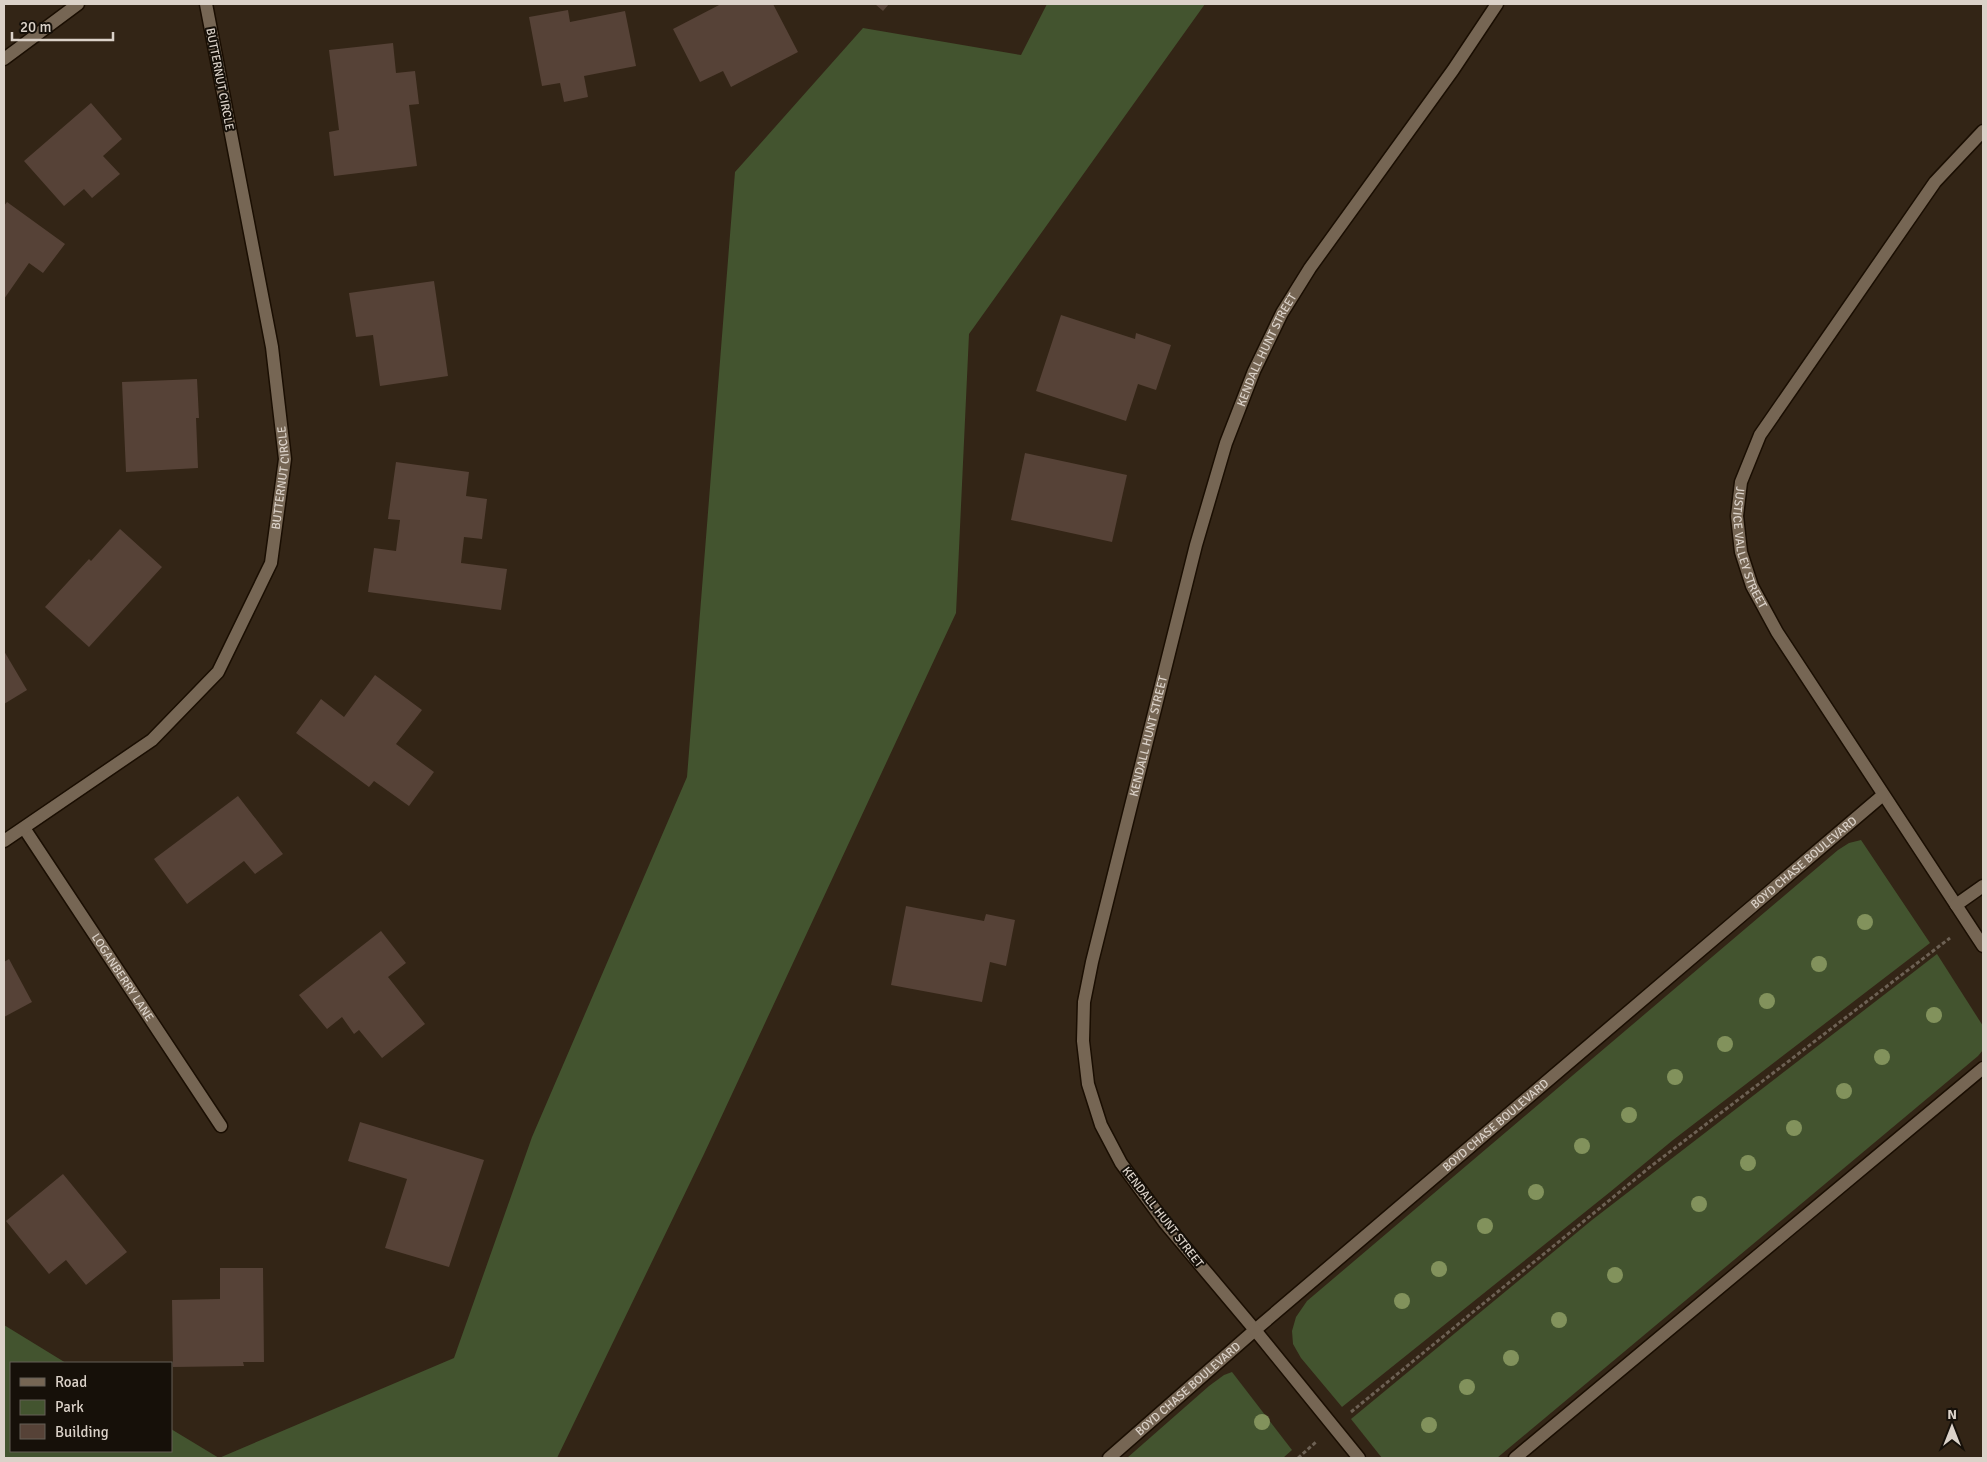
<svg xmlns="http://www.w3.org/2000/svg" width="1987" height="1462" font-family="Signika,sans-serif">
  <style>
    .green { fill: #43542f }
    .building { fill: #564237 }
    .lines { fill: none; stroke-linecap: round; stroke-linejoin: round }
    .street-casing { stroke: #1a0e02; stroke-width: 15 }
    .path { stroke: #6d6154; stroke-width: 3; stroke-dasharray: 4 2.5; stroke-linecap: butt }
    .street { stroke: #766654; stroke-width: 12 }
    .tree { fill: #82925c }
    .labels { text-anchor: middle; stroke-width: 4; stroke-linejoin: round; paint-order: stroke }
    .street-label { font-size: 12px; fill: #dbd2c9; stroke: #161009 }
  </style>
  <rect width="100%" height="100%" fill="#332516"/>
  <!-- green -->
  <g class="green">
    <polygon points="1047,4 1205,4 969,334 956,613 704,1154 557,1458 4,1458 4,1325 66,1363 11,1363 11,1451 171,1451 171,1429 219,1458 454,1358 532,1137 687,777 735,172 863,28 1021,55"/>
    <polygon points="1861,840 1930,943 1673,1140 1610,1192 1342,1407 1301,1358 1293,1344 1292,1331 1296,1317 1307,1301 1838,850 1849,843"/>
    <polygon points="1937,954 1983,1026 1983,1050 1978,1056 1497,1458 1382,1458 1351,1419 1592,1220"/>
    <polygon points="1232,1372 1292,1450 1283,1458 1127,1458 1209,1386 1224,1375"/>
  </g>
  <!-- building -->
  <g class="building">
    <polygon points="721,4 773,4 798,52 731,87 723,71 700,82 673,29"/>
    <polygon points="875,4 889,4 883,11"/>
    <polygon points="568,10 570,22 625,11 636,66 584,76 588,97 564,102 560,83 542,86 529,17"/>
    <polygon points="393,43 396,73 415,71 419,104 409,105 417,166 334,176 329,132 339,130 329,50"/>
    <polygon points="91,103 122,139 103,156 120,174 92,198 84,189 64,206 24,161"/>
    <polygon points="7,202 65,244 43,273 29,263 4,299 4,206"/>
    <polygon points="434,281 448,376 380,386 373,335 356,337 349,293"/>
    <polygon points="1061,315 1135,339 1136,333 1171,345 1156,390 1138,384 1126,421 1036,391"/>
    <polygon points="197,379 199,418 196,418 198,468 126,472 122,382"/>
    <polygon points="1025,453 1127,475 1112,542 1011,520"/>
    <polygon points="396,462 469,472 466,496 487,499 482,539 464,537 461,563 507,569 501,610 368,592 374,548 396,551 400,520 388,519"/>
    <polygon points="120,529 162,567 89,647 45,607 89,559 91,561"/>
    <polygon points="4,651 27,690 4,704"/>
    <polygon points="375,675 422,710 396,744 434,772 409,806 374,781 369,787 296,733 321,699 344,717"/>
    <polygon points="238,796 283,854 255,874 244,861 187,904 154,859"/>
    <polygon points="906,906 984,921 986,914 1015,920 1006,966 990,962 982,1002 891,985"/>
    <polygon points="381,931 406,963 388,977 425,1024 382,1058 359,1030 354,1034 342,1017 327,1029 299,995"/>
    <polygon points="9,959 32,1002 4,1017 4,962"/>
    <polygon points="360,1122 484,1160 449,1267 385,1248 407,1179 348,1161"/>
    <polygon points="63,1174 127,1252 86,1285 66,1260 49,1274 6,1221"/>
    <polygon points="220,1268 263,1268 264,1362 243,1362 244,1366 173,1367 172,1300 220,1299"/>
  </g>
  <g class="lines">
    <defs>
      <g id="street">
        <polyline points="4,59 78,4"/>
        <path id="s1" d="M1983,131L1935,182L1760,435L1741,482L1737,516L1741,552L1752,586L1777,632L1983,946"/>
        <path id="s2" d="M24,828L221,1126"/>
        <path id="s3" d="M4,841L152,740L218,672L271,563L285,459L272,347L206,4"/>
        <polyline points="1956,905 1983,886"/>
        <path id="s4" d="M1109,1458L1255,1330L1883,795"/>
        <path id="s5" d="M1359,1458L1255,1330L1165,1223L1121,1163L1101,1125L1088,1084L1083,1041L1084,1002L1092,962L1196,545L1226,443L1254,371L1282,313L1310,268L1453,70L1497,4"/>
        <polyline points="1515,1458 1983,1068"/>
      </g>
    </defs>
    <!-- street casing -->
    <use href="#street" class="street-casing"/>
    <!-- path -->
    <g class="path">
      <polyline points="1351,1412 1650,1167 1950,938"/>
      <polyline points="1298,1458 1316,1442"/>
    </g>
    <!-- street -->
    <use href="#street" class="street"/>
  </g>
  <!-- trees -->
  <g class="tree">
    <circle cx="1865" cy="922" r="8"/>
    <circle cx="1819" cy="964" r="8"/>
    <circle cx="1767" cy="1001" r="8"/>
    <circle cx="1934" cy="1015" r="8"/>
    <circle cx="1725" cy="1044" r="8"/>
    <circle cx="1882" cy="1057" r="8"/>
    <circle cx="1675" cy="1077" r="8"/>
    <circle cx="1844" cy="1091" r="8"/>
    <circle cx="1629" cy="1115" r="8"/>
    <circle cx="1794" cy="1128" r="8"/>
    <circle cx="1582" cy="1146" r="8"/>
    <circle cx="1748" cy="1163" r="8"/>
    <circle cx="1536" cy="1192" r="8"/>
    <circle cx="1699" cy="1204" r="8"/>
    <circle cx="1485" cy="1226" r="8"/>
    <circle cx="1439" cy="1269" r="8"/>
    <circle cx="1615" cy="1275" r="8"/>
    <circle cx="1402" cy="1301" r="8"/>
    <circle cx="1559" cy="1320" r="8"/>
    <circle cx="1511" cy="1358" r="8"/>
    <circle cx="1467" cy="1387" r="8"/>
    <circle cx="1262" cy="1422" r="8"/>
    <circle cx="1429" cy="1425" r="8"/>
  </g>
  <g class="labels">
    <!-- street labels -->
    <g class="street-label">
      <text transform="translate(220 79) rotate(79)" y="4">BUTTERNUT CIRCLE</text>
      <text dy="4" stroke="none"><textPath href="#s5" startOffset="1226">KENDALL HUNT STREET</textPath></text>
      <text dy="4" stroke="none"><textPath href="#s3" startOffset="481">BUTTERNUT CIRCLE</textPath></text>
      <text dy="4" stroke="none"><textPath href="#s1" startOffset="496">JUSTICE VALLEY STREET</textPath></text>
      <text dy="4" stroke="none"><textPath href="#s5" startOffset="821">KENDALL HUNT STREET</textPath></text>
      <text dy="4" stroke="none"><textPath href="#s4" startOffset="915">BOYD CHASE BOULEVARD</textPath></text>
      <text dy="4" stroke="none"><textPath href="#s2" startOffset="179">LOGANBERRY LANE</textPath></text>
      <text dy="4" stroke="none"><textPath href="#s4" startOffset="510">BOYD CHASE BOULEVARD</textPath></text>
      <text transform="translate(1163 1217) rotate(52)" y="4">KENDALL HUNT STREET</text>
      <text dy="4" stroke="none"><textPath href="#s4" startOffset="105">BOYD CHASE BOULEVARD</textPath></text>
    </g>
  </g>
  <!-- border -->
  <rect width="1987" height="1462" fill="none" stroke="#dbd2c9" stroke-width="10"/>
  <!-- legend -->
  <rect x="10" y="1362" width="162" height="90" fill="#161009" stroke="#655e56"/>
  <rect x="20" y="1378" width="25" height="8" fill="#766654" stroke="#655e56"/>
  <text x="55" y="1387" font-size="15" fill="#dbd2c9">Road</text>
  <rect x="20" y="1400" width="25" height="15" fill="#43542f" stroke="#655e56"/>
  <text x="55" y="1412" font-size="15" fill="#dbd2c9">Park</text>
  <rect x="20" y="1424" width="25" height="15" fill="#564237" stroke="#655e56"/>
  <text x="55" y="1437" font-size="15" fill="#dbd2c9">Building</text>
  <!-- north arrow -->
  <g transform="translate(1952 1427)" stroke="#161009" stroke-width="4" paint-order="stroke">
  <path d="M0-4L9 19L0 12L-9 19Z" fill="#dbd2c9"/>
  <text y="-8" font-size="14" font-weight="bold" text-anchor="middle" fill="#dbd2c9">N</text>
  </g>
  <!-- scale -->
  <path d="M12 32v8h101v-8" fill="none" stroke="#dbd2c9" stroke-width="2.5"/>
  <text x="20" y="32" font-size="15" fill="#dbd2c9" stroke="#161009" stroke-width="4" paint-order="stroke">20 m</text>
</svg>
